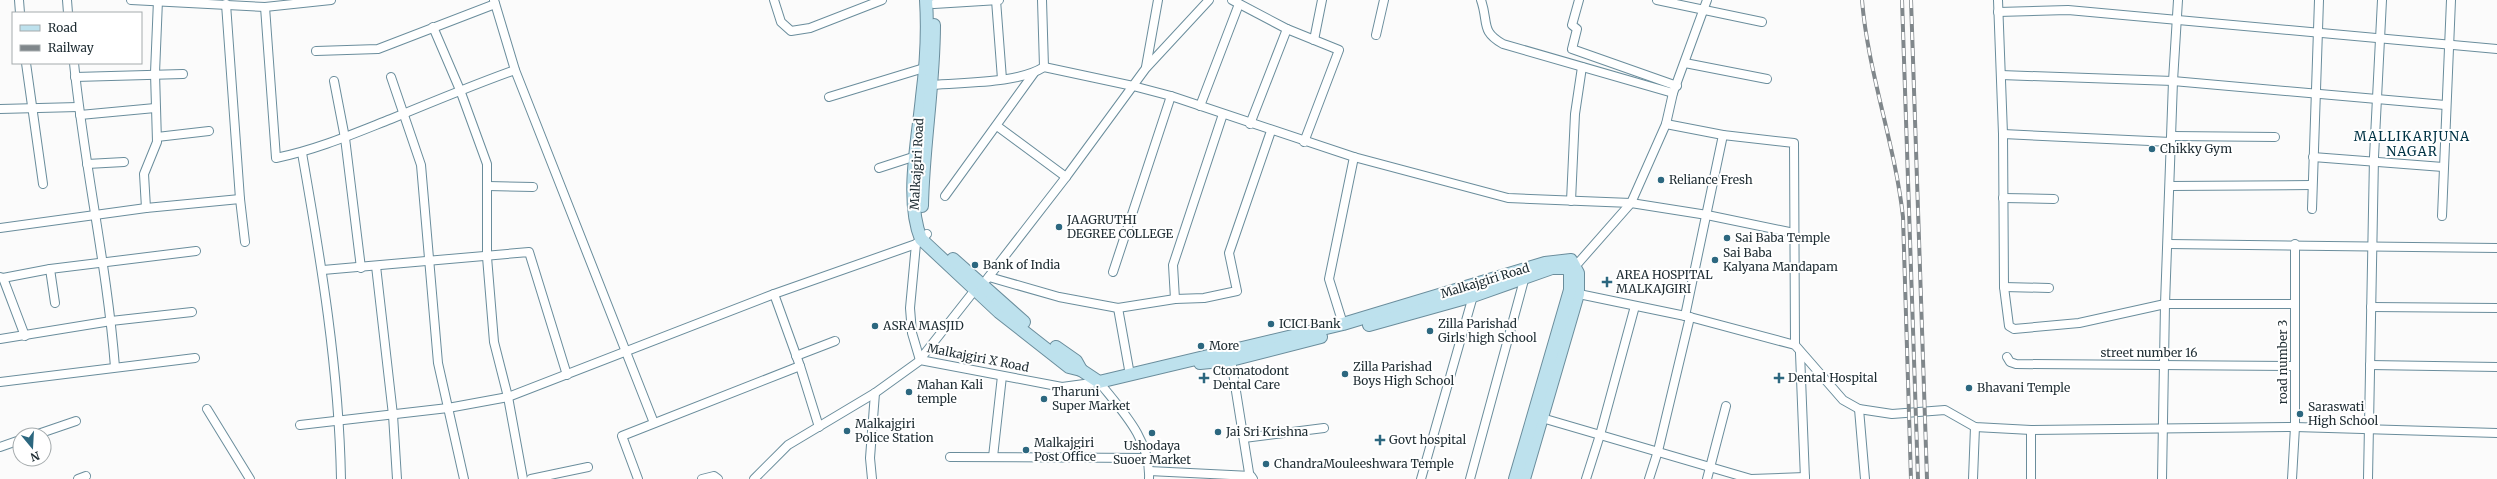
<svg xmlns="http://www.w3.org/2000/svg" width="2497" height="479" font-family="Merriweather,serif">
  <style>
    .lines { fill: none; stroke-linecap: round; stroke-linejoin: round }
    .minor-casing { stroke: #6a8d9c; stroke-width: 10 }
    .secondary-casing { stroke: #6a8d9c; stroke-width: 14 }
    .minor { stroke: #fff; stroke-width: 8 }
    .secondary { stroke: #bde1ed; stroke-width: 12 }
    .rail-casing { stroke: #80878b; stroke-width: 4 }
    .rail { stroke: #fff; stroke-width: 2.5; stroke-dasharray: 8; stroke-linecap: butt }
    .poi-dot { fill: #2c677f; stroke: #fff; stroke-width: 1.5 }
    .labels { text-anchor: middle; stroke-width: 4; stroke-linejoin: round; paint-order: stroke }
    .poi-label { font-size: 12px; fill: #1e2c32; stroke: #fff; text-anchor: start }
    .street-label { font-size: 12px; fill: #1e2c32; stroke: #fff }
    .neighbourhood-label { font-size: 13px; letter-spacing: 1px; fill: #003345; stroke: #fff }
  </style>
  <rect width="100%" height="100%" fill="#fbfbfb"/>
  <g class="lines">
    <defs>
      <g id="minor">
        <polyline points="19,0 20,13"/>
        <polyline points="67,0 68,13"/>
        <polyline points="131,0 265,7 331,0"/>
        <polyline points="494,0 515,70 654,423"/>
        <polyline points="774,0 781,22 791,31 810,28 882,0"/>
        <polyline points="996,0 1002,79"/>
        <polyline points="1042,0 1044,67"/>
        <polyline points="1232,0 1287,29 1339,50 1304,142"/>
        <path d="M1481,0C1489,23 1480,31 1503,44L1673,93"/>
        <polyline points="1579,0 1572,25 1577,29 1572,49 1677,86"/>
        <polyline points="1657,0 1762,22"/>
        <polyline points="1998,0 2003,134 2004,287 2009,326 2014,329 2079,323 2165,304 2295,304"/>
        <polyline points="226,4 240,199 245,242"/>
        <polyline points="934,4 999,0"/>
        <path d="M265,7L276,158C316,150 353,134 391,119C432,102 473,85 515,70"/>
        <polyline points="1998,12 2068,10 2497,49"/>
        <polyline points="433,27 460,90 487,164 487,257 494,342 508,397 523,479"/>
        <polyline points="1376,35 1384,0"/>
        <polyline points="1314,40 1322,0"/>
        <polyline points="316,51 378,49 495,4"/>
        <polyline points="26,63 43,184"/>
        <path d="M74,63C84,165 107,265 115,367"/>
        <polyline points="1685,63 1767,79"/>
        <polyline points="1146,67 1158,0"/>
        <polyline points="2001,75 2173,81 2445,105"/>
        <polyline points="75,77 183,74"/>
        <polyline points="391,77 421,165 438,363 464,479"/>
        <polyline points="334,81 345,138 361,268"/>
        <path d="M932,85C964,82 1017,84 1044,67L1133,86L1171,96L1354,157L1508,198L1631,203L1707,215L1794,233"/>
        <polyline points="829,97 924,68"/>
        <polyline points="1200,106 1239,4"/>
        <polyline points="0,109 78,107"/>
        <polyline points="80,115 155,108"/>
        <polyline points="1250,124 1287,29"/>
        <polyline points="1666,124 1723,135 1794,143 1795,345"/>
        <polyline points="997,126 1066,177"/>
        <polyline points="2003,134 2171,142"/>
        <polyline points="2172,136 2275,137"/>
        <polyline points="157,137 209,131"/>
        <path d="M302,153C321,261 339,369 341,479"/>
        <polyline points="2313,157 2443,167"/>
        <polyline points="87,164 124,162"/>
        <polyline points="879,168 916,156"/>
        <polyline points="488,186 533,187"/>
        <polyline points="2170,186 2312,185"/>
        <polyline points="945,196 1034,73"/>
        <polyline points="2003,198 2054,199"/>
        <polyline points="1571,201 1575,114 1582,67"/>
        <polyline points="146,208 144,174 157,142 155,73 158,0"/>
        <polyline points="2312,209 2319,0"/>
        <polyline points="2442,216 2451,0"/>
        <polyline points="0,228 146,208 240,199"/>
        <path d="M916,244L910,308L912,333L920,360L1062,387L1099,382C1122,411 1151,440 1149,479"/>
        <polyline points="2169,244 2497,248"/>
        <polyline points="376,266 393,415 397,479"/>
        <polyline points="50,269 55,303"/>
        <polyline points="323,270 529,252 567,375"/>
        <polyline points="1572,270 1631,203 1666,124 1673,93 1707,0"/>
        <polyline points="1113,272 1171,96"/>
        <polyline points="0,277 3,278 25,336"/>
        <polyline points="989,277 1059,297 1118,308 1175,299 1204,298 1237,291 1229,253 1271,131"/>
        <polyline points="3,278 50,269 196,251"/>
        <polyline points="987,279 1066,177 1146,68 1209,0"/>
        <polyline points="2004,287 2049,288"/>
        <polyline points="1574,293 1690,317 1795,345 1843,400 1859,409 1892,414 1945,410 1975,427 2031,430 2295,427 2497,433"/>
        <polyline points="774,294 800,366 819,427"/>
        <polyline points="1175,299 1173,265 1223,114"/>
        <polyline points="2371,307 2497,308"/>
        <polyline points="1118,308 1130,375"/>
        <polyline points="1685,316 1723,135"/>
        <polyline points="1343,324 1329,279 1354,157"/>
        <polyline points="0,339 111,321 192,312"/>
        <polyline points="1800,353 1805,479"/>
        <polyline points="796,356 835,341"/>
        <polyline points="2007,357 2010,362 2016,364 2295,366"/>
        <polyline points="1231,360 1250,479"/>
        <polyline points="2370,365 2497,367"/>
        <polyline points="0,382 195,358"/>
        <polyline points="207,409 250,479"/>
        <polyline points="1859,409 1865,479"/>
        <polyline points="1542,418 1751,479 1805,477"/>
        <polyline points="300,425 448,408 508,397 774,294 916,244 927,234"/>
        <polyline points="35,435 76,421"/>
        <polyline points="1244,438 1324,428"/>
        <polyline points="0,447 20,440"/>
        <polyline points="950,457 1147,458"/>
        <polyline points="993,457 1002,376"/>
        <polyline points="1149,471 1251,476 1253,479"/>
        <polyline points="78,479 86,476"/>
        <polyline points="531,479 588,467"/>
        <polyline points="638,479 622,436 800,366"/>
        <polyline points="702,479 714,476 718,479"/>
        <polyline points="754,479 788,445 875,393 918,362 974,291"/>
        <polyline points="872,479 870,458 875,393"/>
        <polyline points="1421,479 1473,296"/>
        <polyline points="1470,479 1524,280"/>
        <polyline points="1586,479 1600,435 1635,306"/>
        <polyline points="1649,479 1658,451 1690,317"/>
        <polyline points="1707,479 1726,406"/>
        <polyline points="1973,479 1975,427"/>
        <polyline points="2031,479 2031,430"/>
        <polyline points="2162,479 2165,304 2173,81 2178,0"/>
        <polyline points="2292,479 2295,427 2295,244"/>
        <polyline points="2368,479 2374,157 2382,0"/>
      </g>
      <g id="secondary">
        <path d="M926,0C928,31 926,66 922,97C918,139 905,200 921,239L999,312L1069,367L1081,370L1099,382L1343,324L1545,263L1571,260L1578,273V294L1524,479"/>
        <path d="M922,206C923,146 934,86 934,25"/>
        <polyline points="953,259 1024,322"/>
        <polyline points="1369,325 1473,296 1552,268 1566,268 1570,272 1570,290 1515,479"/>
        <polyline points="1056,347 1076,361 1081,370"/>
        <polyline points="1200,363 1231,360 1321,337"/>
      </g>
    </defs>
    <!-- minor casing -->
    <use href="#minor" class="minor-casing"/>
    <!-- secondary casing -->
    <use href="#secondary" class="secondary-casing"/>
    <!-- minor -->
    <use href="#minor" class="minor"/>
    <!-- secondary -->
    <use href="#secondary" class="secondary"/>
    <defs>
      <g id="rail">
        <path d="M1862,0C1868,73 1895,144 1903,217L1911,479"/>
        <polyline points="1902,0 1918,479"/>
        <polyline points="1911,0 1927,479"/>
      </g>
    </defs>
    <!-- rail casing -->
    <use href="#rail" class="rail-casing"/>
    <!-- rail -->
    <use href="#rail" class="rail"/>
  </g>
  <!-- markers -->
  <g class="poi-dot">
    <circle cx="2152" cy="149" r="4"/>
    <circle cx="1661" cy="180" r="4"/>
    <circle cx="1059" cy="227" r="4"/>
    <circle cx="1727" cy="238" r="4"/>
    <circle cx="1715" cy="260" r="4"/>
    <circle cx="975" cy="265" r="4"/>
    <path d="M1605 276h4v4h4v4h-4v4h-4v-4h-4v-4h4z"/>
    <circle cx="1271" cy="324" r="4"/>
    <circle cx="875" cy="326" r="4"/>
    <circle cx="1430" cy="331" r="4"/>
    <circle cx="1201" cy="346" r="4"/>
    <circle cx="1345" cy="374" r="4"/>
    <path d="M1202 372h4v4h4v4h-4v4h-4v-4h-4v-4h4z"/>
    <path d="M1777 372h4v4h4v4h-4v4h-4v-4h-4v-4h4z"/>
    <circle cx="1969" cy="388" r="4"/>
    <circle cx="909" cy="392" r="4"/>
    <circle cx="1044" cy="399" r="4"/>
    <circle cx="2300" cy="414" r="4"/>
    <circle cx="847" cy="431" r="4"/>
    <circle cx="1218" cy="432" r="4"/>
    <circle cx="1152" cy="433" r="4"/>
    <path d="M1378 434h4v4h4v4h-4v4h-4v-4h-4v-4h4z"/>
    <circle cx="1026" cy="450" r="4"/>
    <circle cx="1266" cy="464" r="4"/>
  </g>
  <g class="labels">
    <!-- poi labels -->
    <g class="poi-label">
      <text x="2160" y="153">Chikky Gym</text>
      <text x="1669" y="184">Reliance Fresh</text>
      <text x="1067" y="224">JAAGRUTHI<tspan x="1067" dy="14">DEGREE COLLEGE</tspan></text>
      <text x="1735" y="242">Sai Baba Temple</text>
      <text x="1723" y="257">Sai Baba<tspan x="1723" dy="14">Kalyana Mandapam</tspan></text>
      <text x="983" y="269">Bank of India</text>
      <text x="1616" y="279">AREA HOSPITAL<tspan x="1616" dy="14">MALKAJGIRI</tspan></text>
      <text x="1279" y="328">ICICI Bank</text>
      <text x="1438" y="328">Zilla Parishad<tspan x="1438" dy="14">Girls high School</tspan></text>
      <text x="883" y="330">ASRA MASJID</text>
      <text x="1209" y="350">More</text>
      <text x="1353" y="371">Zilla Parishad<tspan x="1353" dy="14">Boys High School</tspan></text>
      <text x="1213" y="375">Ctomatodont<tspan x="1213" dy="14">Dental Care</tspan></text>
      <text x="1788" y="382">Dental Hospital</text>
      <text x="917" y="389">Mahan Kali<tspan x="917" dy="14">temple</tspan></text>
      <text x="1977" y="392">Bhavani Temple</text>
      <text x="1052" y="396">Tharuni<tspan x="1052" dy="14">Super Market</tspan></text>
      <text x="2308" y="411">Saraswati<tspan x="2308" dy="14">High School</tspan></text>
      <text x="855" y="428">Malkajgiri<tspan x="855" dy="14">Police Station</tspan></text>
      <text x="1226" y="436">Jai Sri Krishna</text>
      <text x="1389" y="444">Govt hospital</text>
      <text x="1034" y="447">Malkajgiri<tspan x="1034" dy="14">Post Office</tspan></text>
      <text x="1152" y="450" text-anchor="middle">Ushodaya<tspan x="1152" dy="14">Suoer Market</tspan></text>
      <text x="1274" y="468">ChandraMouleeshwara Temple</text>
    </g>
    <!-- street labels -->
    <g class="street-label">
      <text transform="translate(917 164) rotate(-87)" y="4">Malkajgiri Road</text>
      <text transform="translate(1485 281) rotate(-17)" y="4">Malkajgiri Road</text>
      <text x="2149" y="357">street number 16</text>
      <text transform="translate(978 358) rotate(11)" y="4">Malkajgiri X Road</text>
      <text transform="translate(2283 362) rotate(-90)" y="4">road number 3</text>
    </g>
    <!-- neighbourhood labels -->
    <g class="neighbourhood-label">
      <text x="2412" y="141">MALLIKARJUNA<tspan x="2412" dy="15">NAGAR</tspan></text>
    </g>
  </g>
  <!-- legend -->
  <rect x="12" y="12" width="130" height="52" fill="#ffffff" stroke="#a5abad"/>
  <rect x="20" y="25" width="20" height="6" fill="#bde1ed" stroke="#a5abad"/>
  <text x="48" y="32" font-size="12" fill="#1e2c32">Road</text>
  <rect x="20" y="45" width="20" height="6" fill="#80878b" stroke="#a5abad"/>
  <text x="48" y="52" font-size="12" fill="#1e2c32">Railway</text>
  <!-- north arrow -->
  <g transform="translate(32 447) rotate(162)"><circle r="19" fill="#ffffff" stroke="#a5abad"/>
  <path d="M0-3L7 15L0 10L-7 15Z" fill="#2c677f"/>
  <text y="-6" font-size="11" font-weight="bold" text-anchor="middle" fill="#1e2c32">N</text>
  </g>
</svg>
